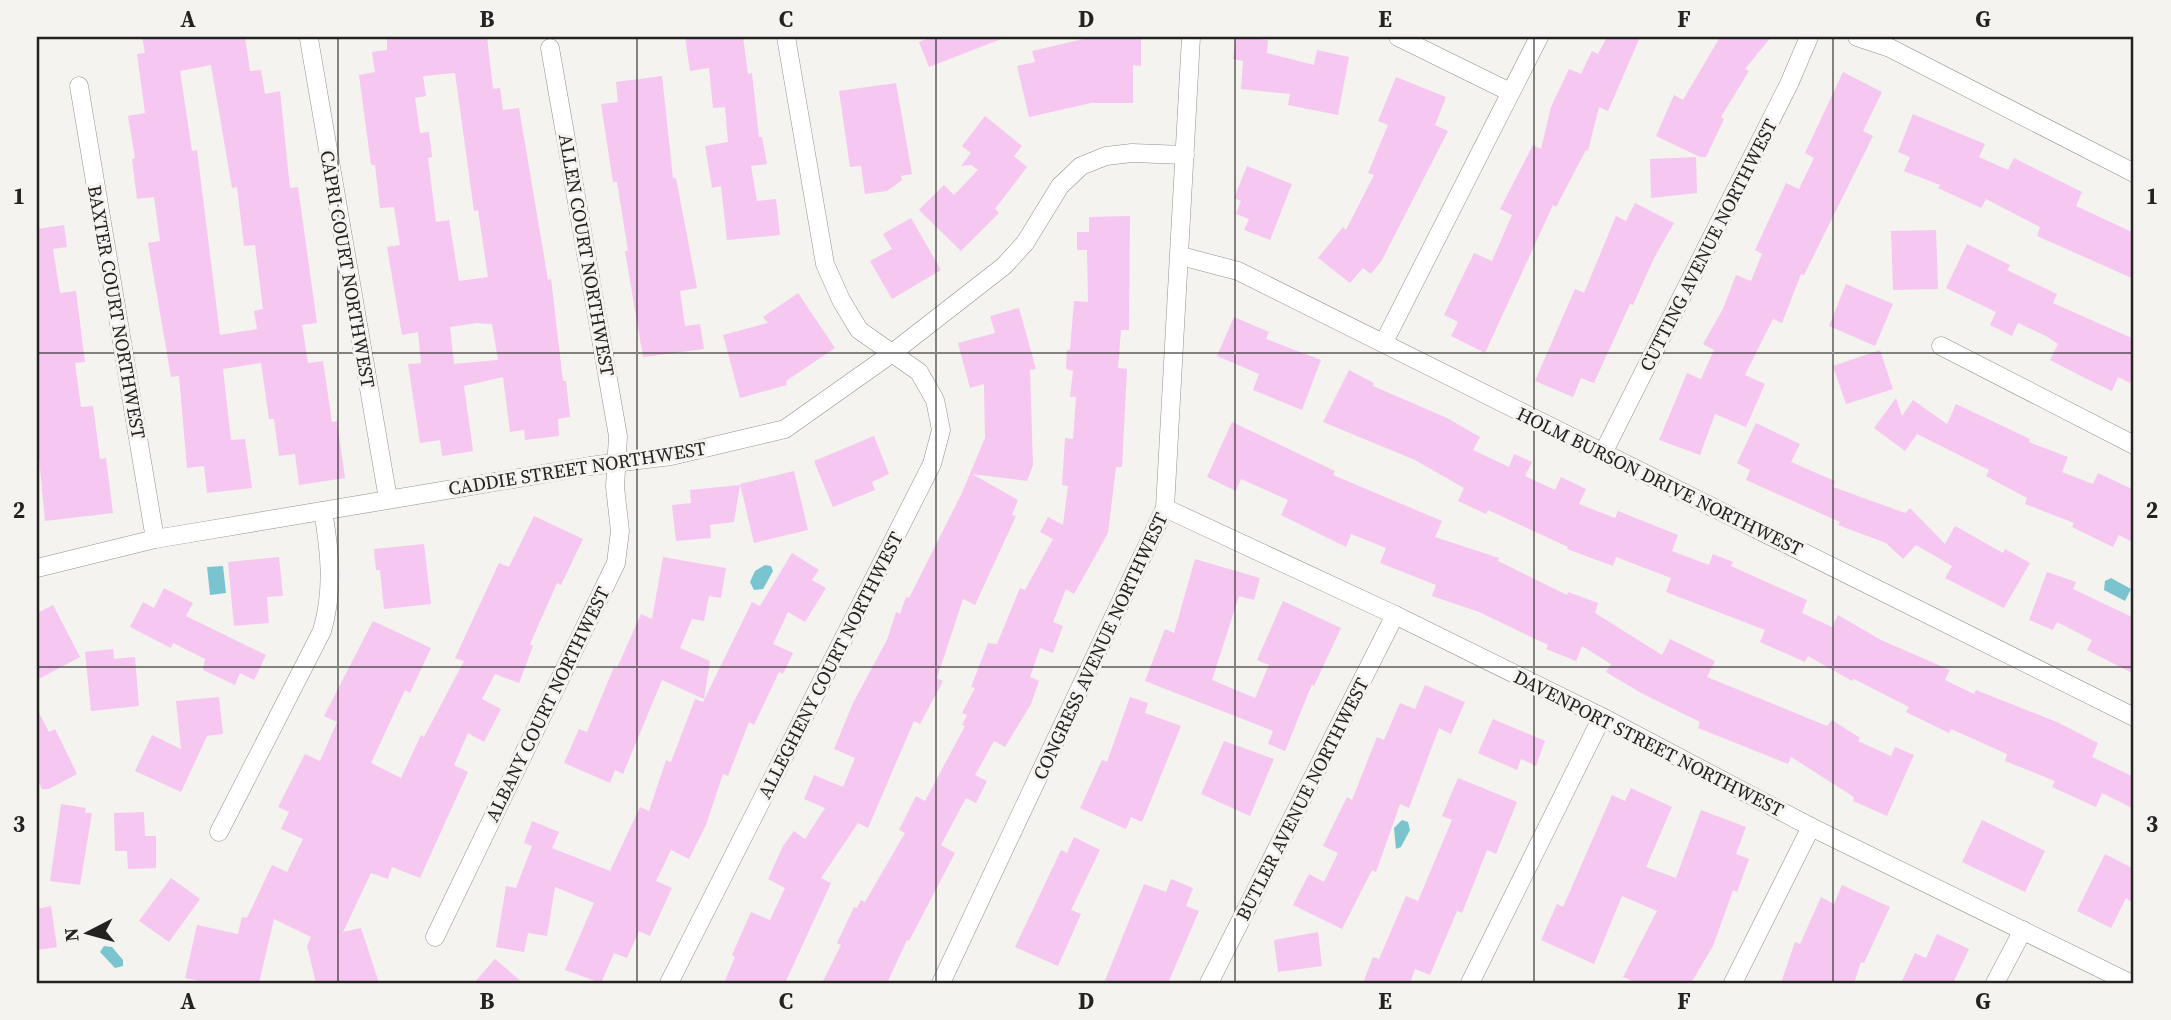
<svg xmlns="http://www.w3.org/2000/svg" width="2171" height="1020" font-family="'Source Serif 4',serif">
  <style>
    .water { fill: #79c4cf }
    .building { fill: #f6c7f0; fill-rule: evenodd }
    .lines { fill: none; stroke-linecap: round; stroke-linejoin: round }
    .street-casing { stroke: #91918c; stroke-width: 19 }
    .street { stroke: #fff; stroke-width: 18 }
    .grid { fill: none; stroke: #232221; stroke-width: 2; stroke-opacity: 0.55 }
    .labels { text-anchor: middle; stroke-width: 6; stroke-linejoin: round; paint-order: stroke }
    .street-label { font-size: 19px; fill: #232221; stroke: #f4f3ef }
    .neatline { fill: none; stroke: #232221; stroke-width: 2.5 }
    .grid-label { font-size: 23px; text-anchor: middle; font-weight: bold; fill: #232221 }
  </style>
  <rect width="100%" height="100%" fill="#f4f3ef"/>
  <!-- water -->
  <g class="water">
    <polygon points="765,565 771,566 773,571 763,589 754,590 750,582 755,571"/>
    <polygon points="223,566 226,593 210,595 207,567"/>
    <polygon points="2111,578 2131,589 2125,601 2104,590 2105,581"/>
    <polygon points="1402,820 1408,822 1410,830 1401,847 1396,849 1394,828"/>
    <polygon points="104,946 112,947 123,960 123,966 115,968 100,952"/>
  </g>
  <!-- building -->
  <g class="building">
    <path d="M142,37H245L250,71L261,70L265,94L280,91L290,188L298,187L317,323L302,325L308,363L323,361L332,422L337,421L345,478L299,485L295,454L279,456L274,419H269L261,363L223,369L231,440L245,439L252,488L207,493L204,466L187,468L179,376L171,377L148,243L160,241L154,197L137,199L132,159L135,158L128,116L145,113L137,54L145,53ZM211,65L232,188L237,187L244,246L255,245L263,309L254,311L257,329L220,335L197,150L192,151L180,71Z"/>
    <path d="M387,37H487L493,89L500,88L503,110L519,108L548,280L551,279L563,381H566L570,417L558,419L559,436L525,440L524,430L510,432L503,377L464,386L473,451L442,456L440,440L420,443L408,364L421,363L418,332L402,335L387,247L400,245L394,207L380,208L375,165H371L359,75L375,72L372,52L387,50ZM455,73L474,211L478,210L488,277L459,281L449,220L436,222L428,158L432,157L429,132L420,133L415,98L426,96L423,76ZM477,323L492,324L498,360L454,364L450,327Z"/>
    <polygon points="685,37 743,37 748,74 752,73 759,137 762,137 767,164 751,166 757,201 776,199 780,235 727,240 721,186 712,188 705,146 728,142 725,107 713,108 709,68 690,71"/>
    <polygon points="931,37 1004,37 1004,38 929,67 919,42"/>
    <polygon points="1092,37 1141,37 1141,66 1133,65 1133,103 1091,103 1029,117 1017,66 1035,62 1032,51"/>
    <polygon points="1236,37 1268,40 1267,53 1314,65 1317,50 1349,57 1338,115 1288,105 1290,94 1241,89 1243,61 1233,59"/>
    <polygon points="1607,37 1640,37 1608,111 1599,107 1588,151 1586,150 1556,207 1553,205 1485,353 1451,336 1458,322 1444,315 1474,253 1492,261 1512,215 1500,209 1533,145 1541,149 1551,107 1569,69 1581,74 1592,51 1598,54"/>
    <polygon points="1720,37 1771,37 1745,69 1749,71 1721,117 1724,119 1706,157 1700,157 1656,136 1674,95 1683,100"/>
    <polygon points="1843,72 1882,92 1863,131 1873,136 1804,275 1801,274 1782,323 1773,319 1745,375 1765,384 1746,427 1715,414 1700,455 1659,440 1687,373 1701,379 1714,350 1703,344 1723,309 1736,275 1751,281 1762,254 1755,250 1786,183 1799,189 1814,158 1805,153"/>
    <polygon points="662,76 673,178 676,178 697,288 680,291 685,326 700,324 704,349 643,357 625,251 628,251 617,182 613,182 601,104 618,102 616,82"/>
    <polygon points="1396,77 1446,97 1435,125 1448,131 1382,260 1371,274 1363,268 1350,283 1318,258 1343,227 1346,230 1374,175 1368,173 1388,125 1378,121"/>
    <polygon points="896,83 912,174 901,176 902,180 887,191 865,194 861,166 850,167 839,91"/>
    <polygon points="1913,114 1985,144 1979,157 2008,170 2014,158 2082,192 2076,206 2134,233 2134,279 2037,236 2040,227 1986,199 1981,208 1938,188 1940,185 1904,171 1910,157 1898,152"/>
    <polygon points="985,116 1022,146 1014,156 1027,167 995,209 999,213 961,251 919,210 944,185 954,195 978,170 971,165 961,166 971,153 962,146"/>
    <polygon points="1696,157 1697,193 1651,198 1650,159"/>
    <polygon points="1247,166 1292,184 1270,240 1244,230 1249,219 1236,214 1241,201 1234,198"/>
    <polygon points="1635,203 1674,223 1654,258 1633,305 1630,304 1594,383 1581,378 1573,397 1535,381 1575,289 1584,293 1616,216 1626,221"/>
    <polygon points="1130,216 1129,330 1121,330 1118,368 1127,369 1122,467 1116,467 1108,533 1074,594 1066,589 1053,622 1063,626 1053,653 1040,648 1030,677 1039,681 1031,704 1005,747 994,741 975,775 987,781 976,803 966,798 941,845 955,853 909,941 907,940 887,983 822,983 841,945 837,943 854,907 857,908 861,900 865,902 905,833 899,830 916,796 925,801 965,726 962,725 967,715 962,713 975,688 971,687 988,643 997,644 1020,588 1025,590 1053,539 1040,532 1048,517 1063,525 1068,486 1062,485 1065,438 1073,439 1076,397 1070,397 1073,371 1066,369 1067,350 1070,350 1074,301 1088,302 1087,250 1077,250 1077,232 1089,232 1089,217"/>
    <polygon points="911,218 941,270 892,299 870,261 892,249 883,234"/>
    <polygon points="64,225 67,247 53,249 60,293 76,291 85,362 75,363 81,407 93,406 100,459 106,458 113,513 45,521 37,436 37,229"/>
    <polygon points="1936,230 1938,289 1893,290 1891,231"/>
    <polygon points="1967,244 2010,265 2007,270 2057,294 2053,303 2134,339 2134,374 2130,383 2118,377 2112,391 2087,379 2050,360 2058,344 2046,336 2018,323 2012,336 1990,325 1996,312 1946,288"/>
    <polygon points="1846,284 1893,304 1875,346 1829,326"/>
    <polygon points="798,293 835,348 786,381 787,385 740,398 723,335 768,323 763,317"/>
    <polygon points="1019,308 1036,369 1030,370 1033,465 1027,481 972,474 1018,500 1012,515 1016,516 975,605 963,599 937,678 943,681 920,724 914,721 868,828 858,823 821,878 831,883 785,983 724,983 735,957 732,955 751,912 770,920 785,888 768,879 783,846 794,831 805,839 825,808 804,799 814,775 843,787 855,758 834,749 853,703 887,640 896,612 900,614 906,597 909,598 961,495 985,438 984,384 970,388 958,343 995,333 990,316"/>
    <polygon points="1234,317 1269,332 1266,339 1321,360 1302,410 1253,390 1259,374 1217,356"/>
    <polygon points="1880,350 1893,389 1846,404 1833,366"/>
    <polygon points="1349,370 1374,383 1373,386 1447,418 1480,437 1473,450 1509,467 1514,454 1532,462 1525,476 1555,490 1561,477 1586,489 1579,504 1615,518 1618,511 1678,535 1672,551 1709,565 1713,554 1733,562 1731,566 1807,600 1802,613 1832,627 1838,615 1881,640 1950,670 1945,680 1974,694 1976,690 2057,722 2098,743 2092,757 2134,777 2134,809 2102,793 2096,807 2052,787 2055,781 2005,761 2007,754 1951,729 1949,733 1906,712 1909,707 1854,679 1852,681 1808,656 1805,662 1760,642 1765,630 1666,592 1671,578 1616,557 1613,566 1567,549 1568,547 1488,510 1486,514 1458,501 1464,488 1415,460 1323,422"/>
    <polygon points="1896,398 1902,416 1913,400 1947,424 1956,404 2030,439 2029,442 2068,457 2062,472 2093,484 2098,473 2134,490 2134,543 2119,535 2113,547 2072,527 2074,523 2025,504 2027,498 1986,476 1989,470 1917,434 1905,451 1874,428"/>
    <polygon points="1232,422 1335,471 1333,475 1442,521 1435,537 1499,558 1498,561 1567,595 1568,592 1598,603 1595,613 1662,655 1670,639 1715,661 1707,677 1827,726 1832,720 1860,738 1858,741 1891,756 1895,747 1914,755 1887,816 1853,801 1854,797 1791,757 1788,764 1698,728 1700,722 1641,693 1606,672 1611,664 1582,646 1576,661 1546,649 1548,645 1479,612 1432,596 1436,585 1380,563 1386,548 1351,534 1346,547 1281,515 1288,500 1241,479 1236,491 1207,477"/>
    <polygon points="1756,423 1800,444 1791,462 1835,481 1833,487 1905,513 1910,508 1945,544 1955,526 2003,553 2005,549 2030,563 2004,608 1945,578 1952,566 1916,545 1903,559 1886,543 1838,525 1840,522 1746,480 1750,470 1737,463"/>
    <polygon points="874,436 889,474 872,482 875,490 833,507 814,461"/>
    <polygon points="794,471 808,530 754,543 740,484"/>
    <polygon points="740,485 734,522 710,525 711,538 676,541 672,505 691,503 690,490"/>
    <polygon points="534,516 583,539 561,585 557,583 530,644 533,646 519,683 495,674 482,699 501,709 484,742 468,733 454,765 468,772 420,878 392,867 388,879 371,873 343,932 361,928 379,983 316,983 307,946 311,937 274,919 259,983 210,983 185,978 197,925 238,934 242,917 247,918 272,865 287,872 303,839 281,829 289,812 278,807 305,754 320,761 337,722 324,716 373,621 431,648 410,693 405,690 371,763 401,778 421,735 424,737 464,661 455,658 499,563 509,567"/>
    <polygon points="424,544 431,604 384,609 380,570 376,570 374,549"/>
    <polygon points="792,553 819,570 812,580 826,588 805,622 788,612 773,644 793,653 783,674 779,672 754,725 749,722 728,776 723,774 706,825 689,859 671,850 656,881 672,888 650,936 639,931 627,958 614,953 601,983 565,970 594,903 555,887 547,936 528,933 524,952 496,947 506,886 516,888 532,846 524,843 532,821 559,832 552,848 610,871 640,807 649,811 666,760 671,762 695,699 703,702 752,602 760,606"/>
    <polygon points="279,557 283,596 267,597 269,623 234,626 228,562"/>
    <polygon points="663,557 726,568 721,598 709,596 704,621 692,619 680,648 710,661 704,699 662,680 623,774 615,770 610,783 564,763 579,729 587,732 614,667 617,668 641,614 652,619"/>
    <polygon points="1195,559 1260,578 1254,600 1239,596 1212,680 1255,698 1269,665 1257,660 1283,601 1341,628 1314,686 1312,684 1285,751 1268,744 1273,731 1145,681 1165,629 1174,633"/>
    <polygon points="2047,572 2076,582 2073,589 2134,618 2134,674 2087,650 2092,640 2057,622 2053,630 2029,620"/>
    <polygon points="164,588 193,603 186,616 266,655 254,680 240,673 235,685 203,670 205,659 173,643 171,648 130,627 143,602 154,608"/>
    <polygon points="53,605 80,657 37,680 37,613"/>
    <polygon points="113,649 114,659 135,657 139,706 91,711 85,652"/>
    <polygon points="1425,685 1465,702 1451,734 1439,728 1409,808 1400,804 1376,872 1372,870 1342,929 1293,905 1309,874 1324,882 1338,853 1323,846 1347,797 1352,800 1377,737 1384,740 1400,703 1415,709"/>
    <polygon points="219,697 223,734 207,736 181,792 135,771 152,735 181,749 176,701"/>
    <polygon points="1130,697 1148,703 1145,713 1181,726 1142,822 1131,817 1126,829 1080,808 1102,760 1107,762"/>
    <polygon points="37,709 49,732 55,729 77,774 49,789 42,789 37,778"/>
    <polygon points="1493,719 1545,741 1536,766 1521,759 1517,770 1478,753"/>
    <polygon points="1224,741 1274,759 1250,816 1201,794"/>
    <polygon points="1458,778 1517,802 1496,854 1487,850 1462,913 1457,911 1430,975 1415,969 1410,983 1363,983 1373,957 1379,959 1406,896 1418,901 1452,820 1442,816"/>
    <polygon points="1631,788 1672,807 1646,867 1676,878 1701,810 1746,827 1736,854 1749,859 1737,892 1733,890 1713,946 1691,983 1638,983 1623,977 1657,911 1622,896 1594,964 1541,940 1557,904 1563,907 1612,795 1625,801"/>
    <polygon points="61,804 86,808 85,813 92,813 80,885 50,881"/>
    <polygon points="144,812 145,836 156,836 156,868 128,869 127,851 115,851 114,813"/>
    <polygon points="1982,820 2045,851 2025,892 1962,862"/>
    <polygon points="1074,837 1100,850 1071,910 1081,914 1058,966 1015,947 1061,850 1067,853"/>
    <polygon points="2105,854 2134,869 2134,904 2126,898 2111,928 2077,911"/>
    <polygon points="171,878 200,899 169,942 139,921"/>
    <polygon points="1171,879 1193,888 1186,906 1199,911 1168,983 1104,983 1144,884 1166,892"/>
    <polygon points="1842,885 1890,907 1864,963 1861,962 1854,983 1781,983 1795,942 1800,944 1821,897 1834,904"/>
    <polygon points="51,906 57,947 37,950 37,909"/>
    <polygon points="1318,932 1322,966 1278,972 1274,940"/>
    <polygon points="1937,934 1969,949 1953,983 1901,983 1915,953 1926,958"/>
    <polygon points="495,959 523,983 474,983"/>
  </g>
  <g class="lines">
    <defs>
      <g id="street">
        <polyline points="1398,37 1510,92"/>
        <polyline points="1857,37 1890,48 2134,173"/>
        <polyline points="309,39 388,499"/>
        <polyline points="79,86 155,539"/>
        <polyline points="1181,256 1238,271 2134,717"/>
        <polyline points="1384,342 1539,37"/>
        <polyline points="1941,346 2134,445"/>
        <polyline points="1604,451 1789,84 1809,37"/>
        <polyline points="1165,508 1395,615 1602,717 1811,827 2130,983"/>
        <polyline points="37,568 155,539 590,466 671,456 785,429 891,354 1004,266 1025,243 1060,186 1081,166 1106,156 1132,153 1185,155"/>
        <path d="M219,832L322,631C334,590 330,552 323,511"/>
        <polyline points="435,937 616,563 620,531 615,487 618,436 550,48"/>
        <polyline points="669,983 932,464 941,430 935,400 919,372 859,330 841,300 825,264 786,37"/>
        <polyline points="941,983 1165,508 1191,37"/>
        <polyline points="1209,983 1395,615"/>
        <polyline points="1470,983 1602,717"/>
        <polyline points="1733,983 1811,827"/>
        <polyline points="1995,983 2023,930"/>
      </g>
    </defs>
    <!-- street casing -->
    <use href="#street" class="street-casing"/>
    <!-- street -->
    <use href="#street" class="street"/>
  </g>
  <!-- grid -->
  <path class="grid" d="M338,37V983M637,37V983M936,37V983M1235,37V983M1534,37V983M1833,37V983M37,353H2134M37,667H2134"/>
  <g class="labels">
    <!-- street labels -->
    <g class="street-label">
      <text transform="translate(1708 245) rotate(-63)" y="7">CUTTING AVENUE NORTHWEST</text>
      <text transform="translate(587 255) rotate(80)" y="7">ALLEN COURT NORTHWEST</text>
      <text transform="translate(348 269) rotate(80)" y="7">CAPRI COURT NORTHWEST</text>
      <text transform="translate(117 312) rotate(80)" y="7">BAXTER COURT NORTHWEST</text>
      <text transform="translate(577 468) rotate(-9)" y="7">CADDIE STREET NORTHWEST</text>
      <text transform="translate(1660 481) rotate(26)" y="7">HOLM BURSON DRIVE NORTHWEST</text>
      <text transform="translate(1100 646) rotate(-65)" y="7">CONGRESS AVENUE NORTHWEST</text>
      <text transform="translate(830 665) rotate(-63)" y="7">ALLEGHENY COURT NORTHWEST</text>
      <text transform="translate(547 704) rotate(-64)" y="7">ALBANY COURT NORTHWEST</text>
      <text transform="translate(1649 743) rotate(27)" y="7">DAVENPORT STREET NORTHWEST</text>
      <text transform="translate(1302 799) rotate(-63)" y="7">BUTLER AVENUE NORTHWEST</text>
    </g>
  </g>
  <!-- border -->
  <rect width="2171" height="1020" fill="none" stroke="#f4f3ef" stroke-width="77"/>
  <!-- north arrow -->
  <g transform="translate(88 933) rotate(264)" stroke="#f4f3ef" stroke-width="5" paint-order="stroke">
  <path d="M0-5L12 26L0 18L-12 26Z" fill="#232221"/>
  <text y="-10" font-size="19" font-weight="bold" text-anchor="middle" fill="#232221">N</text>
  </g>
  <rect x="38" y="38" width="2094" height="944" class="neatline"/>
  <g class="grid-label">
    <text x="188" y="27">A</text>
    <text x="487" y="27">B</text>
    <text x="786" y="27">C</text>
    <text x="1086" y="27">D</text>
    <text x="1385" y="27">E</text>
    <text x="1684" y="27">F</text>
    <text x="1983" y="27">G</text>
    <text x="19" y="204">1</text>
    <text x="2152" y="204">1</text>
    <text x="19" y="518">2</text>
    <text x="2152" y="518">2</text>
    <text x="19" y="832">3</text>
    <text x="2152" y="832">3</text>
    <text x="188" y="1009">A</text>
    <text x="487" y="1009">B</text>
    <text x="786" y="1009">C</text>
    <text x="1086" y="1009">D</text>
    <text x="1385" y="1009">E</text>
    <text x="1684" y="1009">F</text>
    <text x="1983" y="1009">G</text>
  </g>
</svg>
